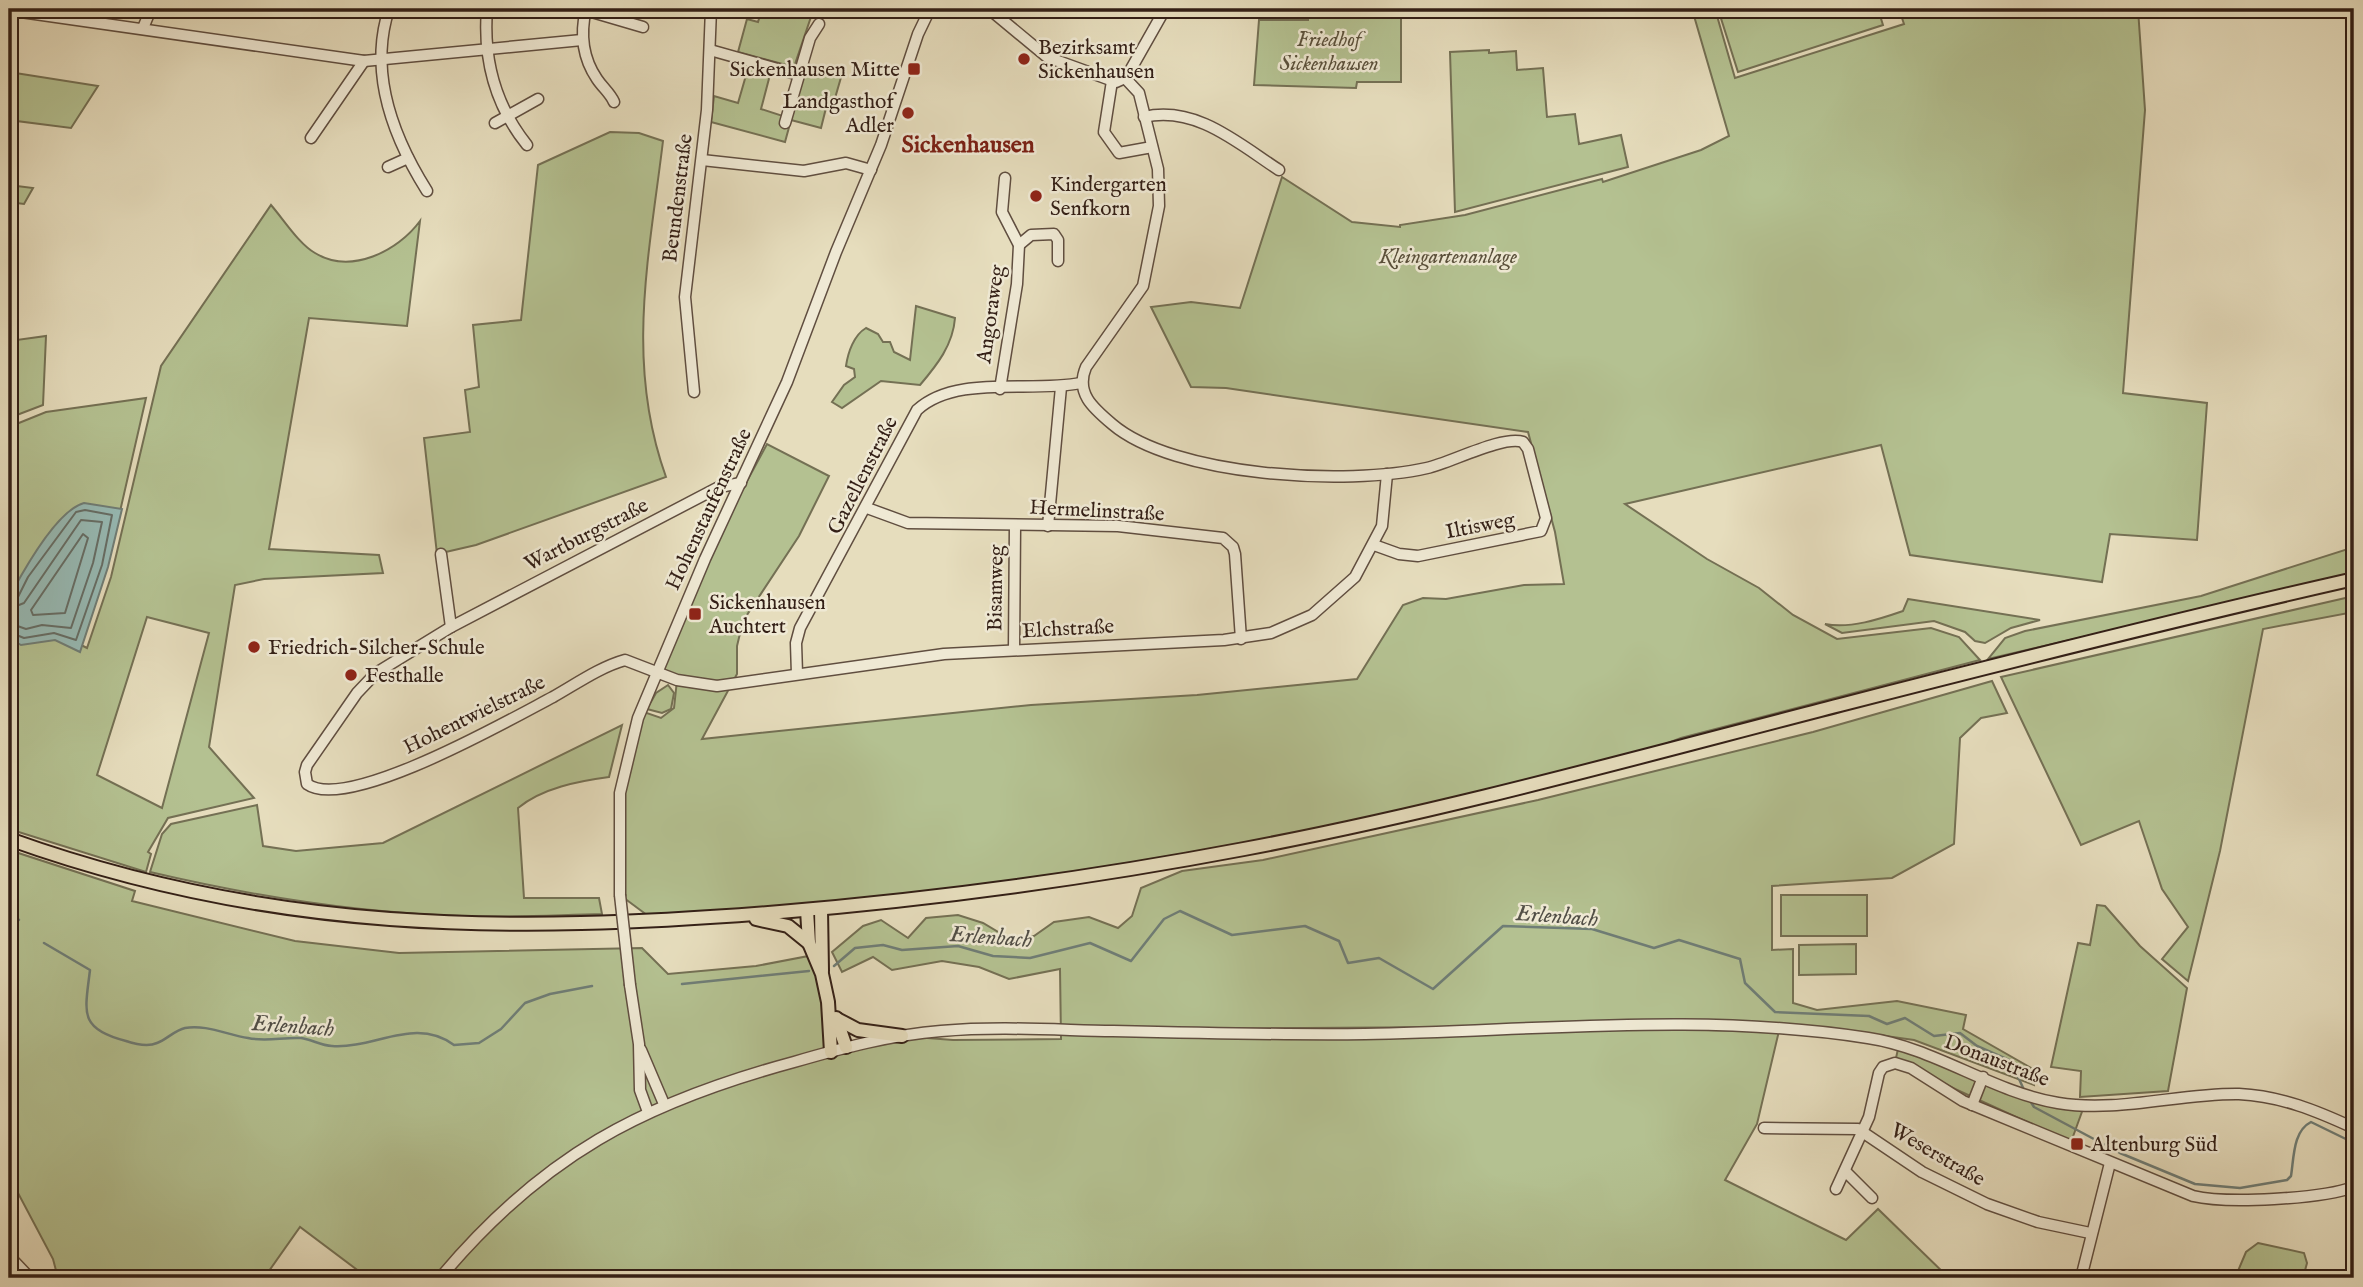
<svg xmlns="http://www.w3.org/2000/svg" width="2363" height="1287" font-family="'IM FELL English',serif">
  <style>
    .green { fill: #b4c191; stroke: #747054; stroke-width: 2; fill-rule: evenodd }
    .water { fill: #97bbb6; stroke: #6f7d76; stroke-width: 2 }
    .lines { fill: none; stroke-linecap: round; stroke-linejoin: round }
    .shore { stroke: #656d66; stroke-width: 2 }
    .stream { stroke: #6f7d76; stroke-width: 2.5 }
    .minor-casing { stroke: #604e40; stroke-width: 13 }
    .major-casing { stroke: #331f16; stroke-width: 16 }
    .minor { stroke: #efe9d4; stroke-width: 10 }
    .major { stroke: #e6ddbd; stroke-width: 12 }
    .minor-bridge-casing { stroke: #604e40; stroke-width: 13; stroke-linecap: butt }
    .minor-bridge { stroke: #efe9d4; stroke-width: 10 }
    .poi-dot { fill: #8f2418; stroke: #efe9d4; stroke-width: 2.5 }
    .labels { text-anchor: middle; stroke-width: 5; stroke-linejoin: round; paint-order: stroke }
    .park-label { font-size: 21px; font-style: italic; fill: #5a503b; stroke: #efe9d4 }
    .poi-label { font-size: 21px; fill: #331f16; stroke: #efe9d4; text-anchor: start }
    .street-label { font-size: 21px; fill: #331f16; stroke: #efe9d4 }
    .water-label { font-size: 23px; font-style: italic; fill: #514e46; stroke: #efe9d4 }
    .quarter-label { font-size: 24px; font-weight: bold; fill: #7a1f14; stroke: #efe9d4 }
  </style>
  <rect width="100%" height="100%" fill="#e6ddbd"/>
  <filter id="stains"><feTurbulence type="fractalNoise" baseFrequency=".00286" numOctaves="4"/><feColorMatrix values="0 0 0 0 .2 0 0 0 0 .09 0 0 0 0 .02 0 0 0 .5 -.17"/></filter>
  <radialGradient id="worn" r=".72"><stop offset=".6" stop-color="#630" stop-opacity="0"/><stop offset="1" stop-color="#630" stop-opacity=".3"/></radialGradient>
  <!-- green -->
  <g class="green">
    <polygon points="762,9 821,9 820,13 813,11 794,67 738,52 747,19 758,22"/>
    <polygon points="1692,9 1715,9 1735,78 1904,24 1899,9 2138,9 2145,110 2123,393 2207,403 2197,540 2110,534 2102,582 1910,555 1881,445 1625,504 1707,559 1759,588 1793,615 1837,639 1931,628 1959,637 1980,660 1681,738 1605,767 1544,782 1111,872 655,921 620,895 618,827 641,711 661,718 674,708 677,680 657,674 705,559 767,444 829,476 799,536 743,621 737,646 737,674 702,739 1031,705 1197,695 1357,679 1403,605 1423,598 1446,599 1524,585 1564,584 1555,532 1528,432 1226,388 1191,387 1151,307 1191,302 1240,308 1282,177 1352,222 1400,227 1400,225 1465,215 1602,179 1603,182 1701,150 1729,136"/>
    <polygon points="1718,9 1878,9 1883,25 1738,72"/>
    <polygon points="1308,16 1401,16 1401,82 1357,82 1356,88 1254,85 1259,20 1308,20"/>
    <polygon points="1489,50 1489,53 1516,51 1517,70 1543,68 1547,117 1575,114 1579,144 1621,135 1628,167 1455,212 1450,52"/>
    <polygon points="807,64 842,74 833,105 827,104 821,128 791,120 785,142 711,122 714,96 738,103 749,65 771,71 761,109 783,116 789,125"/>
    <polygon points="9,72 98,86 71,128 9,120"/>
    <path d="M610,132L639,133L663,141C649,257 625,363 666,477L476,545L437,554L424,438L470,432L465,390L479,387L473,325L521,320L538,165Z"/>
    <polygon points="9,185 33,188 24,204 9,202"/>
    <path d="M271,205C284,220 299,244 315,253C351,275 398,251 420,221L407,326L309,318L269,549L379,555L383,573L264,579L235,585L209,747L254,798L168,818L148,852L151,854L146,872L9,829V593L14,580L9,576V427L46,412L146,398L113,542L81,645L87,648L111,577L161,366ZM147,617L209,633L162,808L97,775Z"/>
    <path d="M916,306L955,318C953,345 937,365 920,385L881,381L842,408L832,402L844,385L855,377L854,369L846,366C848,352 854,335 866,328L878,334L883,342H890L894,352L910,360Z"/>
    <polygon points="46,336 43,405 9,418 9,341"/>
    <polygon points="2354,547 2354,574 1988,659 2005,638 2025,631 2201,596"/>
    <polygon points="2354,596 2354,612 2263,629 2220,851 2188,981 2162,959 2188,927 2162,889 2139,821 2081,845 2001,677"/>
    <path d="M1908,599L2040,620L2011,628L1985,643L1975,641L1965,632L1934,621L1842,633L1825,624C1850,629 1880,619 1903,611Z"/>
    <path d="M1992,681L2007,713L1981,718L1960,738L1954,844L1892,878L1772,886V950L1793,949V1003L1817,1010L1897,1001L1966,1015L1963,1029L2033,1069L2034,1085L1914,1040L1864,1033L1706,1030L1779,1031L1757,1124L1725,1180L1846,1240L1878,1209L1949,1278H368L300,1227L264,1278H58L53,1259L9,1176V850L135,891L132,901L295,941L399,953L642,948L668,974L756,966L819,954L831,1052L902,1036L953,1040L1061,1039L1060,969L1009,979L979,967L942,961L892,970L873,957L842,972L832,952L863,926L881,920L908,938L926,918L958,915L983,923L1005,936H1034L1054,922L1089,917L1118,928L1132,916L1141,888L1182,871L1263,860L1538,800L1813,732ZM1446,1027V1035L1157,1037V1029Z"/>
    <polygon points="668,685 674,693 671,709 662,713 647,709 656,693"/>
    <path d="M622,725L609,777C579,781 542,788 518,808L524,898H599L602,914C555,915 509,918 462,916C357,913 252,896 150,872L162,834L171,824L257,805L263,846L296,851L383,843Z"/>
    <rect x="1781" y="895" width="86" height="41"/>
    <polygon points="2097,905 2105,906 2140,946 2187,988 2168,1091 2080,1097 2081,1071 2051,1067 2078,943 2090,945"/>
    <polygon points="1856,944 1856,974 1799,975 1799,945"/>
    <polygon points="1898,1049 2083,1109 2071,1142 1955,1089 1896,1058"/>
    <polygon points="2258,1243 2304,1253 2307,1263 2303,1278 2235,1278 2246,1252"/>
  </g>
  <!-- water -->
  <path class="water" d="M84,503L122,509L108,567L80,652L55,640L21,645L9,638V600L12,592C25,568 58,510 84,503Z"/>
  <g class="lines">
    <!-- shore -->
    <g class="shore">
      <polygon points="83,534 88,538 65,613 33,615 31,610"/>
      <polyline points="9,600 18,597 28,577 76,512 85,510 112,515 102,565 76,640 54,633 24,638 9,632"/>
      <polyline points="9,609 24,603 81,520 102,522 93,563 71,628 42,625 26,629 9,623"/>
    </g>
    <!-- stream -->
    <g class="stream">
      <polyline points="9,911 19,920"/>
      <path d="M44,943L90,970C85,1012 78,1029 126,1041C135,1044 148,1047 157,1043C166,1040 175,1030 185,1028C205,1024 228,1035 248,1038C266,1042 283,1037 301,1038C311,1039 321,1046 332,1046C375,1049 415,1016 454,1045L479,1043L501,1029L525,1003L550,994L592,986"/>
      <polyline points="834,966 855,948 883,945 902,950 958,946 993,956 1030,958 1090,943 1131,961 1164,919 1180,911 1232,935 1305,926 1339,941 1348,963 1379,958 1433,989 1503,926 1592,929 1654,948 1679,940 1740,959 1745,983 1775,1012 1869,1016 1887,1024 1905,1018 1934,1036 1960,1033 1977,1046 2011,1061 2024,1090"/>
      <polyline points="682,984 809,971"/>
      <path d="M2029,1099L2034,1107L2120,1153L2195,1184L2240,1188L2287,1180L2291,1176C2294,1157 2293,1131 2311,1122L2354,1143"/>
    </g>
    <defs>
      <g id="minor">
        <polyline points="22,9 21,12 364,61 582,40"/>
        <path d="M389,9C368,73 393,137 427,191"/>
        <path d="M487,9C483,59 495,105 527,145"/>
        <path d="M586,9C580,34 582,57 597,79C603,88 610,93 614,102"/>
        <polyline points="989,9 1047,57 1116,82 1125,78 1131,69 1165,9"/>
        <polyline points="1219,9 1226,11 1242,9"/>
        <polyline points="585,10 643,27"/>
        <polyline points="143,28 151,9"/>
        <polyline points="710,50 799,75"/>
        <path d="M1125,78L1139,93L1158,169L1159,206L1143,286L1086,367C1075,393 1093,408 1112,424C1174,477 1348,486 1427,468C1450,463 1503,435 1523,442L1528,449L1546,518L1541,531L1418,556L1399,554L1374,545"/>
        <polyline points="1112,81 1104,132 1119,153 1152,147"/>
        <path d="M1144,117C1196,105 1239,144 1279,170"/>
        <polyline points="495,123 538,99"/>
        <polyline points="785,123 810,38 819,24"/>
        <polyline points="311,138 364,61"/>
        <polyline points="702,160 804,171 846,163 871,170"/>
        <polyline points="388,167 408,158"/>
        <polyline points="1019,245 1031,235 1054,234 1058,240 1058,261"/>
        <polyline points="1000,389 1017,284 1019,245 1002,212 1005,178"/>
        <polyline points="694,392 685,297 707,110 711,9"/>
        <path d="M741,483L719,487L451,627L376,673L357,693L307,765L305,772L307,784C347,813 511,719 553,697C576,684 600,667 625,660L677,680L717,686L944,654L1224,640L1271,633L1312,615L1355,577L1382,526L1387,474"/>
        <polyline points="867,508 908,523 1118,526 1223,538 1233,547 1235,554 1241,639"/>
        <polyline points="1048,526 1061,387"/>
        <polyline points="441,554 451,627"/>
        <polyline points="1014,650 1015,525"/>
        <path d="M797,674L796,643L800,628L917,410C956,374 1031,393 1081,383"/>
        <polyline points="620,895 620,793 638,718 705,559 787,382 836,252 881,145 918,34 930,9"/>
        <polyline points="630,985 639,1044 640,1090 648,1112"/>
        <polyline points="641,1050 664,1104"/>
        <polyline points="1972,1105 1983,1077"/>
        <polyline points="1764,1128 1858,1129 1922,1172 1987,1204 2038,1222 2090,1233"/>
        <polyline points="1845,1171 1872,1198"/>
        <path d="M1836,1189L1869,1117L1879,1073L1883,1067L1895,1063L1911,1068L1963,1101L2193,1196C2227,1204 2321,1199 2354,1187"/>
        <polyline points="9,1256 30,1278"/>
        <path d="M440,1278C542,1156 642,1103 794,1062C842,1048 891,1035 941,1031C998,1026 1056,1030 1113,1031C1197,1033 1281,1035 1365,1034C1532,1031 1702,1012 1868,1038C1935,1048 1992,1092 2058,1103C2118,1113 2180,1093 2239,1094C2281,1096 2317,1111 2354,1128"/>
        <polyline points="2081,1278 2110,1163"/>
      </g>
      <g id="major">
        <path d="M9,839C270,933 507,934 780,912C936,899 1091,878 1244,849C1446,811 1642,756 1840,705C2011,661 2182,618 2354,579"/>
        <polyline points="821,909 822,971"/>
        <polyline points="807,910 809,943 822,974 828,1002 831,1052"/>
        <polyline points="756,919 788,926 809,943"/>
        <polyline points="836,1018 846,1047"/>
        <polyline points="837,1019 858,1030 902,1036"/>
      </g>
    </defs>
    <!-- minor casing -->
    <use href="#minor" class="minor-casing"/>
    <!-- major casing -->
    <use href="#major" class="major-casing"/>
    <!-- minor -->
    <use href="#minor" class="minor"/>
    <!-- major -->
    <use href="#major" class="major"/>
    <defs>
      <polyline id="minor-bridge" points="620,895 630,985"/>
    </defs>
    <!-- minor-bridge casing -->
    <use href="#minor-bridge" class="minor-bridge-casing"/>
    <!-- minor-bridge -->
    <use href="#minor-bridge" class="minor-bridge"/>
  </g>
  <!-- markers -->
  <g class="poi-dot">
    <circle cx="1024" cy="59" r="7"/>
    <rect x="907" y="62" width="14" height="14" rx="3.5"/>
    <circle cx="908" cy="113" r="7"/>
    <circle cx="1036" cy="196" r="7"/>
    <rect x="688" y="607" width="14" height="14" rx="3.5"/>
    <circle cx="254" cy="647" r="7"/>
    <circle cx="351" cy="675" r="7"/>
    <rect x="2070" y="1137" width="14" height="14" rx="3.5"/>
  </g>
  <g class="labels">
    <!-- park labels -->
    <g class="park-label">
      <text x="1329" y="46">Friedhof<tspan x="1329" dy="24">Sickenhausen</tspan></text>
      <text x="1448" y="263">Kleingartenanlage</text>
    </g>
    <!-- poi labels -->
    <g class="poi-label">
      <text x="1038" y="54">Bezirksamt<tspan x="1038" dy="24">Sickenhausen</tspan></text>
      <text x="900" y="76" text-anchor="end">Sickenhausen Mitte</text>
      <text x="894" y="108" text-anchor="end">Landgasthof<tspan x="894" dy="24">Adler</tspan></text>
      <text x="1050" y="191">Kindergarten<tspan x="1050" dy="24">Senfkorn</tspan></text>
      <text x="709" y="609">Sickenhausen<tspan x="709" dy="24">Auchtert</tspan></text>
      <text x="268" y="654">Friedrich-Silcher-Schule</text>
      <text x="365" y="682">Festhalle</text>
      <text x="2091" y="1151">Altenburg Süd</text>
    </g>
    <!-- street labels -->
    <g class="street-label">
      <text transform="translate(677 198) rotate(-83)" y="7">Beundenstraße</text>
      <text transform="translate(990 314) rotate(-82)" y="7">Angoraweg</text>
      <text transform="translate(862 475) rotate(-63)" y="7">Gazellenstraße</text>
      <text transform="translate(708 509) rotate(-65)" y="7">Hohenstaufenstraße</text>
      <text transform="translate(1097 510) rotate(3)" y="7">Hermelinstraße</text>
      <text transform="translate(1480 525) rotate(-11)" y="7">Iltisweg</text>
      <text transform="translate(586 534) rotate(-27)" y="7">Wartburgstraße</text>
      <text transform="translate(995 588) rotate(-89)" y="7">Bisamweg</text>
      <text transform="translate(1068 628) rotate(-3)" y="7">Elchstraße</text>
      <text transform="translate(474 714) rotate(-26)" y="7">Hohentwielstraße</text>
      <text transform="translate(1997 1060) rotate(21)" y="7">Donaustraße</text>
      <text transform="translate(1938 1154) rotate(30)" y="7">Weserstraße</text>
    </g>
    <!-- water labels -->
    <g class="water-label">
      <text transform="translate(1557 915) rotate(4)" y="8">Erlenbach</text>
      <text transform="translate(991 936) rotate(4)" y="8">Erlenbach</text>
      <text transform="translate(293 1025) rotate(4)" y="8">Erlenbach</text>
    </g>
    <!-- quarter labels -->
    <g class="quarter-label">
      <text x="968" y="152">Sickenhausen</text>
    </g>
  </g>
  <!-- margin -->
  <rect width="2363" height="1287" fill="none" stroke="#e6ddbd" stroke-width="35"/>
  <rect x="10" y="10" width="2342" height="1266" fill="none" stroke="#331f16" stroke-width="3.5"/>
  <rect x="18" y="18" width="2328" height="1252" fill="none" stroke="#331f16" stroke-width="2"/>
  <rect width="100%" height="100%" filter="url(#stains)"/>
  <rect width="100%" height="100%" fill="url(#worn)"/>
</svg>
